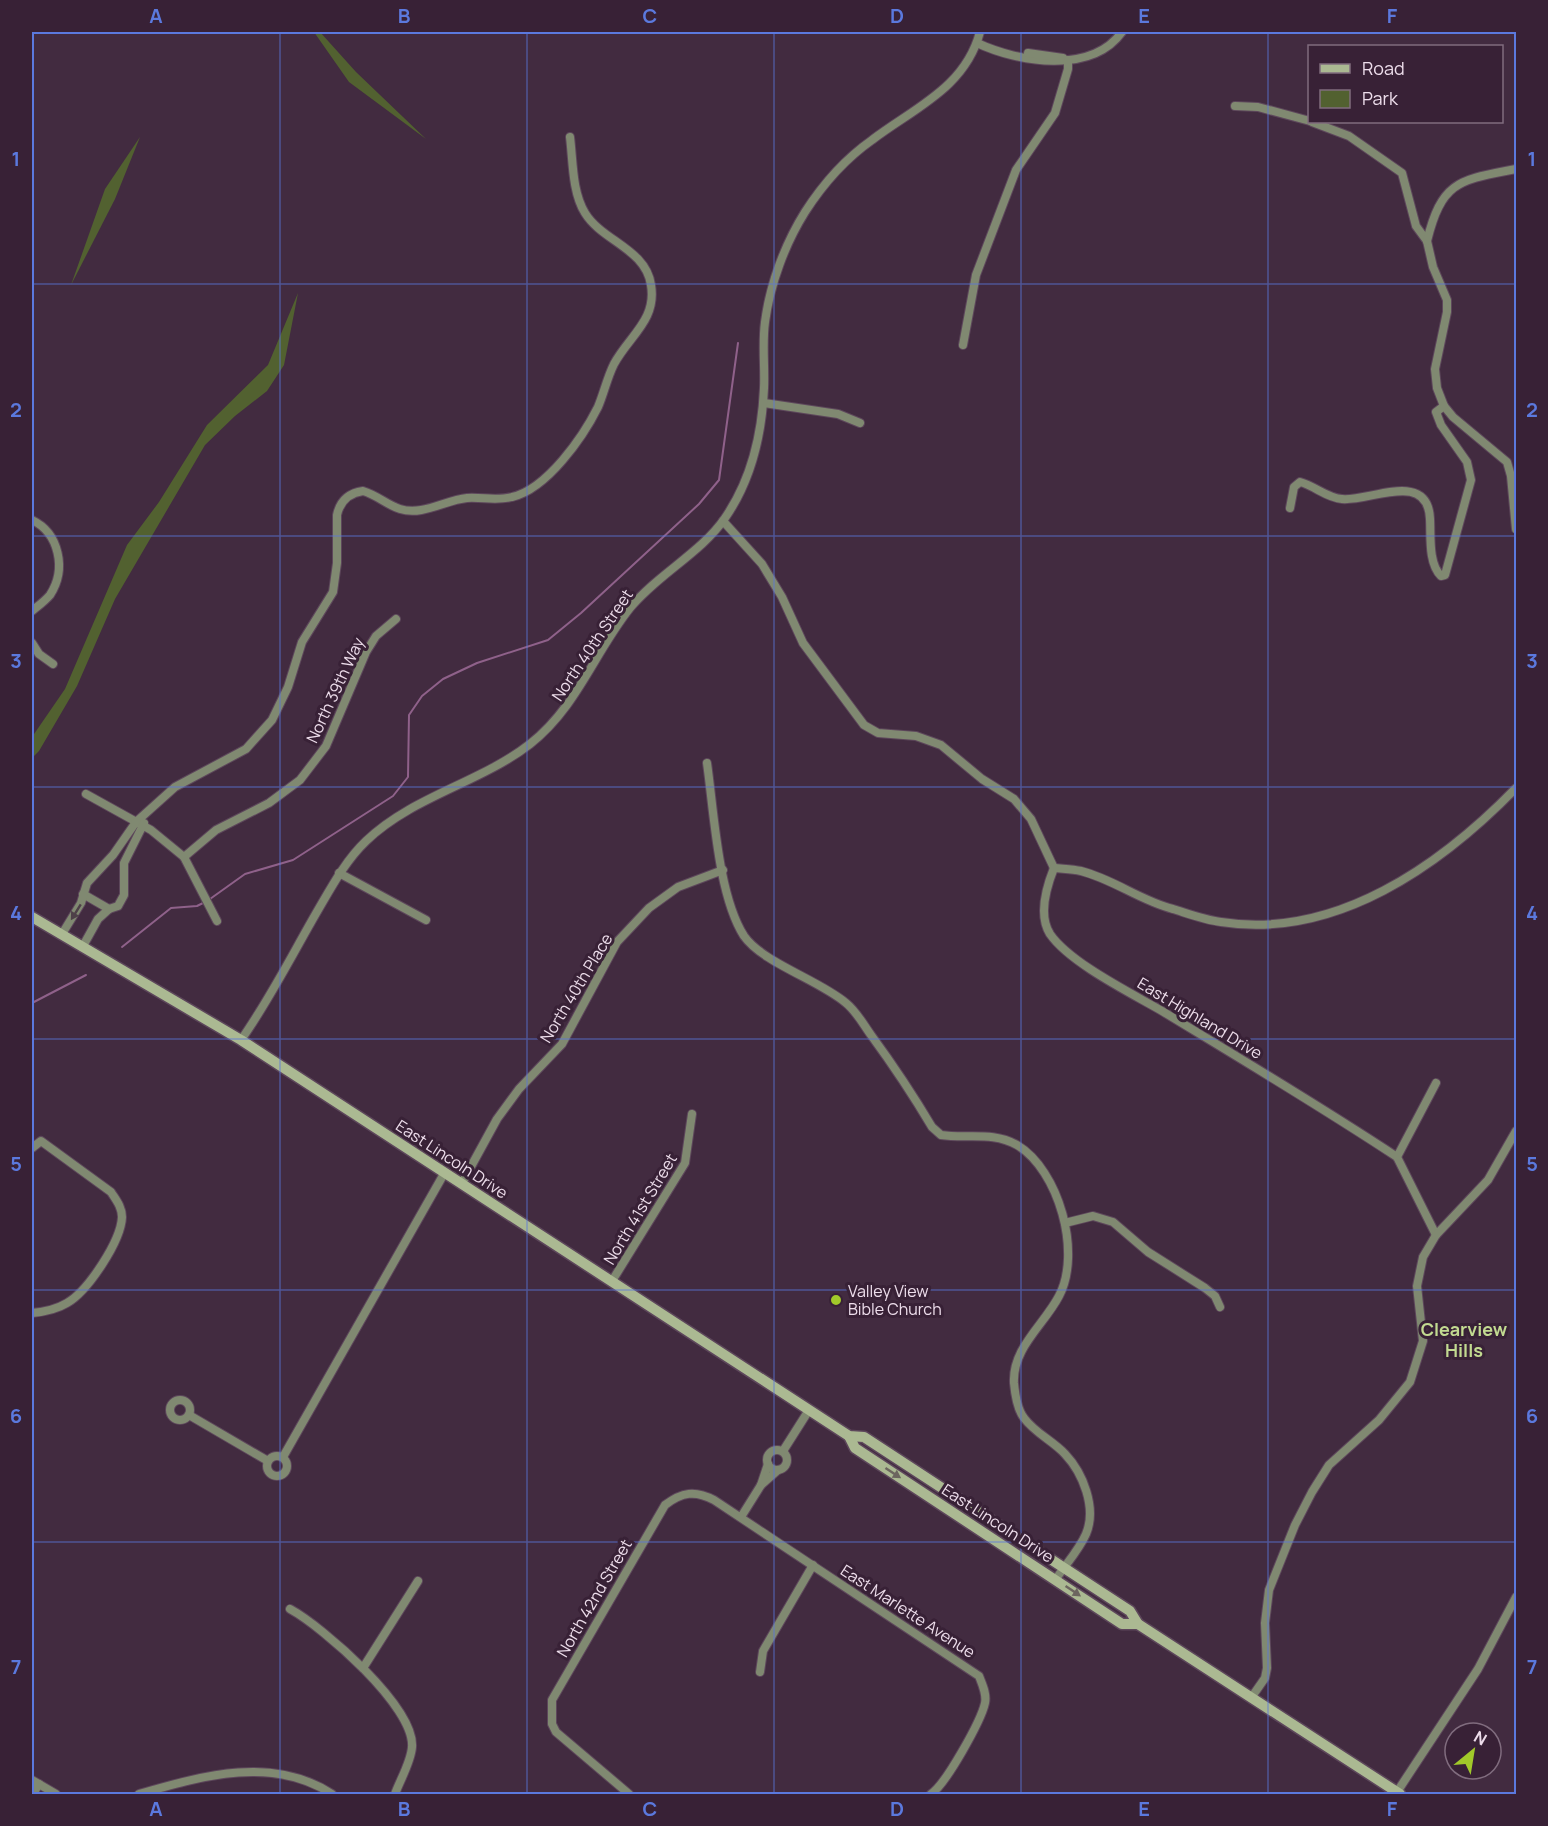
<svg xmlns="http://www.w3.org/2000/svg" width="1548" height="1826" font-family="Manrope,sans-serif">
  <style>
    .green { fill: #526130 }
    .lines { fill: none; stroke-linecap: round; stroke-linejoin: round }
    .stream { stroke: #8f618a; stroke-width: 2 }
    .street-casing { stroke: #5d475b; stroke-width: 10 }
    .secondary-casing { stroke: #5d475b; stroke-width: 13 }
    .street { stroke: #808971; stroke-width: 8 }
    .secondary { stroke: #abb992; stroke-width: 10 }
    .oneway { fill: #4e4048 }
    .oneway2 { fill: #6c655f }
    .grid { fill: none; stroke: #5b79de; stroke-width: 1.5; stroke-opacity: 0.55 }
    .poi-dot { fill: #a1c92a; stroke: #382136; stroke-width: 2 }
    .labels { text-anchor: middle; stroke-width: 6; stroke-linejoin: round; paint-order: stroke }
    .street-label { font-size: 16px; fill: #edddeb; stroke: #382136 }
    .poi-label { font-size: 16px; fill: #edddeb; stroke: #382136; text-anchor: start }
    .neighbourhood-label { font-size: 18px; font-weight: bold; fill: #c2da91; stroke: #382136 }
    .neatline { fill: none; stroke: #5b79de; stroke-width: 2 }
    .grid-label { font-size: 20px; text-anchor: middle; font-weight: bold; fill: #5b79de }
  </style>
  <rect width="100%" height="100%" fill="#422b40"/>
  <!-- green -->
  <g class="green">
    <polygon points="314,32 320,32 356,72 426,139 349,82"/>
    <polygon points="140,137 115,199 71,285 105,189"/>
    <polygon points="298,293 284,365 267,391 235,416 205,445 115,599 77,686 39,751 32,758 32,737 65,689 127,545 159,502 207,425 268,365"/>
  </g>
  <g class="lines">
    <!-- stream -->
    <g class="stream">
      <polyline points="210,899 245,874 293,860 393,796 408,777 409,715 422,696 443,679 477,663 548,640 581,613 699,504 719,480 738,343"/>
      <polyline points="122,947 171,908 197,906 205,902"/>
      <polyline points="32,1003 86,975"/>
    </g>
    <defs>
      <g id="street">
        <path d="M977,43C1018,62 1091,75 1122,32"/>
        <polyline points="1028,53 1063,58"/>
        <polyline points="1235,106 1258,107 1310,121"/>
        <polyline points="1312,122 1349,136 1402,173 1416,226 1427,241 1433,267 1447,300 1447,312 1435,369 1437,388 1444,406 1453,417 1507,462 1511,476 1516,529"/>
        <path d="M1427,241C1442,180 1460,180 1516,169"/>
        <polyline points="963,345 976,275 1016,170 1055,113 1068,69 1068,60"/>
        <polyline points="764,403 838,414 860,423"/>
        <path d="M1290,508L1294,487L1300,482C1315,486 1327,498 1342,499C1369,502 1428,469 1430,519C1431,536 1428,563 1441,576L1445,575L1471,480L1467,462L1441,425L1436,412L1444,406"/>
        <path d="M32,520C59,533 67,569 50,595C45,601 38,606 32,611"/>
        <polyline points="723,521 762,564 782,597 803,643 864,725 878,733 916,736 941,745 982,779 1014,799 1031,819 1054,868"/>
        <polyline points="32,643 39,654 53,664"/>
        <path d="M707,763C714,812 718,895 744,936C763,963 819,980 846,1003C857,1012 863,1024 871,1035C893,1065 913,1095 932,1127L941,1135C967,1139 993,1131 1017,1145C1059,1170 1082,1253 1059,1296C1044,1325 1012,1348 1014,1383C1015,1394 1017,1409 1024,1418C1035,1433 1053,1441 1065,1454C1083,1473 1097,1508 1086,1534C1079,1550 1066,1564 1056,1579"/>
        <polyline points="86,794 151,830 184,857 217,921"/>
        <polyline points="184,857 216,830 269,803 300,780 326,746 366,652 376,636 396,619"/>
        <path d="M1054,868C1063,869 1072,869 1081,871C1113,879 1141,901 1173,909C1189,914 1205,920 1221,922C1336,940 1441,865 1516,788"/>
        <path d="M1054,868C1046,888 1038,915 1050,934C1070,963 1131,993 1162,1011C1241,1059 1320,1106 1397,1157"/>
        <polyline points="339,873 426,920"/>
        <polyline points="83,894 109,909"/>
        <path d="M62,934L81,903L87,883L113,855L136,822L175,787L246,749L272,720L288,687L302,642L333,592L337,563V515C340,501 349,493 363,491C377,495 387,505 400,509C423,516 445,500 467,498C482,497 497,501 512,497C547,489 583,437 598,407C604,393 607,378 614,364C629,336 657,320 651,285C646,249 602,241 585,213C572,192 573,161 570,137"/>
        <polyline points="83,946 98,919 109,909 118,906 124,895 124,863 144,823"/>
        <path d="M241,1040C270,999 293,953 318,910C332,886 346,860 366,841C413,796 480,783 530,744C577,707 594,653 630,608C658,574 701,553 725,518C752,479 762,434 764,388C765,366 762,344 765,322C770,284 785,244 805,212C823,184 845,159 872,140C914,108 965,88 980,32"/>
        <path d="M32,1148L41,1141L111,1192C116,1200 122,1207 122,1217C121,1241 88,1291 67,1303C57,1309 43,1312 32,1313"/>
        <polyline points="462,1183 497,1119 519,1089 562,1044 617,942 649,908 678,887 723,870"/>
        <polyline points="1065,1223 1093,1216 1113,1222 1148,1252 1205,1288 1215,1296 1220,1307"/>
        <polyline points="1436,1235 1397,1157 1436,1083"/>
        <polyline points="612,1281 685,1163 692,1114"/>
        <circle cx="180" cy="1410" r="10"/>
        <polyline points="189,1415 268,1461"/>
        <circle cx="777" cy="1460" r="10"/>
        <polyline points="783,1451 809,1410"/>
        <circle cx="277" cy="1466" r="10"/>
        <polyline points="283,1457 445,1172"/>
        <polyline points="761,1485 778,1470"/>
        <polyline points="741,1517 761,1485 768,1464"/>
        <path d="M290,1609C323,1627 415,1707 412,1747C411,1762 400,1780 395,1794"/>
        <polyline points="363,1668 418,1581"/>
        <polyline points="760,1672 763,1651 813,1565"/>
        <polyline points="1251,1698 1265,1678 1267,1668 1265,1623 1269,1590 1295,1525 1312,1492 1329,1465 1379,1420 1410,1382 1423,1341 1417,1286 1423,1257 1436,1235 1488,1180 1516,1131"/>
        <polyline points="32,1780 56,1794"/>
        <polyline points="1397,1792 1478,1669 1516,1597"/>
        <polyline points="33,1794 39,1784"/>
        <path d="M139,1794C202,1776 272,1755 332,1794"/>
        <path d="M629,1794L556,1732L552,1724V1700L665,1505C682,1492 695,1490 714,1500L979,1676C982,1684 987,1694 985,1703C981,1721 946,1784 931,1794"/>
      </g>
      <g id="secondary">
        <polyline points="32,917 241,1040 849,1436 864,1437 1130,1611 1138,1624 1400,1794"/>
        <polyline points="849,1436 855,1448 1122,1624 1138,1624"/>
      </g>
    </defs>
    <!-- street casing -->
    <use href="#street" class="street-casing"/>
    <!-- secondary casing -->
    <use href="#secondary" class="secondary-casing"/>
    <!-- street -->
    <use href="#street" class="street"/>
    <!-- secondary -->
    <use href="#secondary" class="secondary"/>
  </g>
  <!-- one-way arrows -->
  <defs><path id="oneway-solid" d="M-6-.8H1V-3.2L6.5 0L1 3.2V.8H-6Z" transform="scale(1.5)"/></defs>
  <use class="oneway" href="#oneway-solid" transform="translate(76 912) rotate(122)"/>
  <g class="oneway2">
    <use href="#oneway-solid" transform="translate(893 1473) rotate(33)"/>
    <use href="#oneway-solid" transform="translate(1073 1591) rotate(34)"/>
  </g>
  <!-- grid -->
  <path class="grid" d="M280,32V1794M527,32V1794M774,32V1794M1021,32V1794M1268,32V1794M32,284H1516M32,536H1516M32,787H1516M32,1039H1516M32,1290H1516M32,1542H1516"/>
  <!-- markers -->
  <circle class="poi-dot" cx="836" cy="1300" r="6"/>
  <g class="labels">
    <!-- street labels -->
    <g class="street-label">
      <text transform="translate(592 645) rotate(-56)" y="6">North 40th Street</text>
      <text transform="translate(335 690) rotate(-65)" y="6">North 39th Way</text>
      <text transform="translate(576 988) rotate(-59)" y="6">North 40th Place</text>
      <text transform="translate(1200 1018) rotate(31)" y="6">East Highland Drive</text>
      <text transform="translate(452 1159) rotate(33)" y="6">East Lincoln Drive</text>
      <text transform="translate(640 1209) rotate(-59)" y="6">North 41st Street</text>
      <text transform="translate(998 1523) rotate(33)" y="6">East Lincoln Drive</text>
      <text transform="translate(594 1598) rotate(-60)" y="6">North 42nd Street</text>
      <text transform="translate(908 1611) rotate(33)" y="6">East Marlette Avenue</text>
    </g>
    <!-- poi labels -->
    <g class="poi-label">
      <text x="848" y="1297">Valley View<tspan x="848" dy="18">Bible Church</tspan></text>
    </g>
    <!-- neighbourhood labels -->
    <g class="neighbourhood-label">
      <text x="1464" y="1336">Clearview<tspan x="1464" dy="21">Hills</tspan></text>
    </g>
  </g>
  <!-- border -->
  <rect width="1548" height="1826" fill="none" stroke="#382136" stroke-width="66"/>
  <!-- legend -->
  <rect x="1308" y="45" width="195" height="78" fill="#382136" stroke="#806c7e" stroke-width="1.5"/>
  <rect x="1320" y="64" width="30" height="9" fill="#abb992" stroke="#806c7e" stroke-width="1.5"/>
  <text x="1362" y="75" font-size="18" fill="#edddeb">Road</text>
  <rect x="1320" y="90" width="30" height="18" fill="#526130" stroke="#806c7e" stroke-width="1.5"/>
  <text x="1362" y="105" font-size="18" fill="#edddeb">Park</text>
  <!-- north arrow -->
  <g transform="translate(1473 1751) rotate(30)"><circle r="28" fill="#382136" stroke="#806c7e" stroke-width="1.5"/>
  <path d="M0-4.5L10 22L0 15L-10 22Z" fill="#a1c92a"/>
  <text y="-9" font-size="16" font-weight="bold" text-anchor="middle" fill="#edddeb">N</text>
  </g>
  <rect x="33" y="33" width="1482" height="1760" class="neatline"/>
  <g class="grid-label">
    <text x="156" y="23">A</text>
    <text x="404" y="23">B</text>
    <text x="650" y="23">C</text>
    <text x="897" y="23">D</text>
    <text x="1144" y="23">E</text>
    <text x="1392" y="23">F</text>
    <text x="16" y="166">1</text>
    <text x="1532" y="166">1</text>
    <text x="16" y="417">2</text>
    <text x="1532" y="417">2</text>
    <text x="16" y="668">3</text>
    <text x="1532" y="668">3</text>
    <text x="16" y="920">4</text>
    <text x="1532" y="920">4</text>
    <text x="16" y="1171">5</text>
    <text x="1532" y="1171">5</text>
    <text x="16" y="1423">6</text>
    <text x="1532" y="1423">6</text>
    <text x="16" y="1674">7</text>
    <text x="1532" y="1674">7</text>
    <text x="156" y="1816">A</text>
    <text x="404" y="1816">B</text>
    <text x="650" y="1816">C</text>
    <text x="897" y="1816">D</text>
    <text x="1144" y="1816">E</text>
    <text x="1392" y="1816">F</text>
  </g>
</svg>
